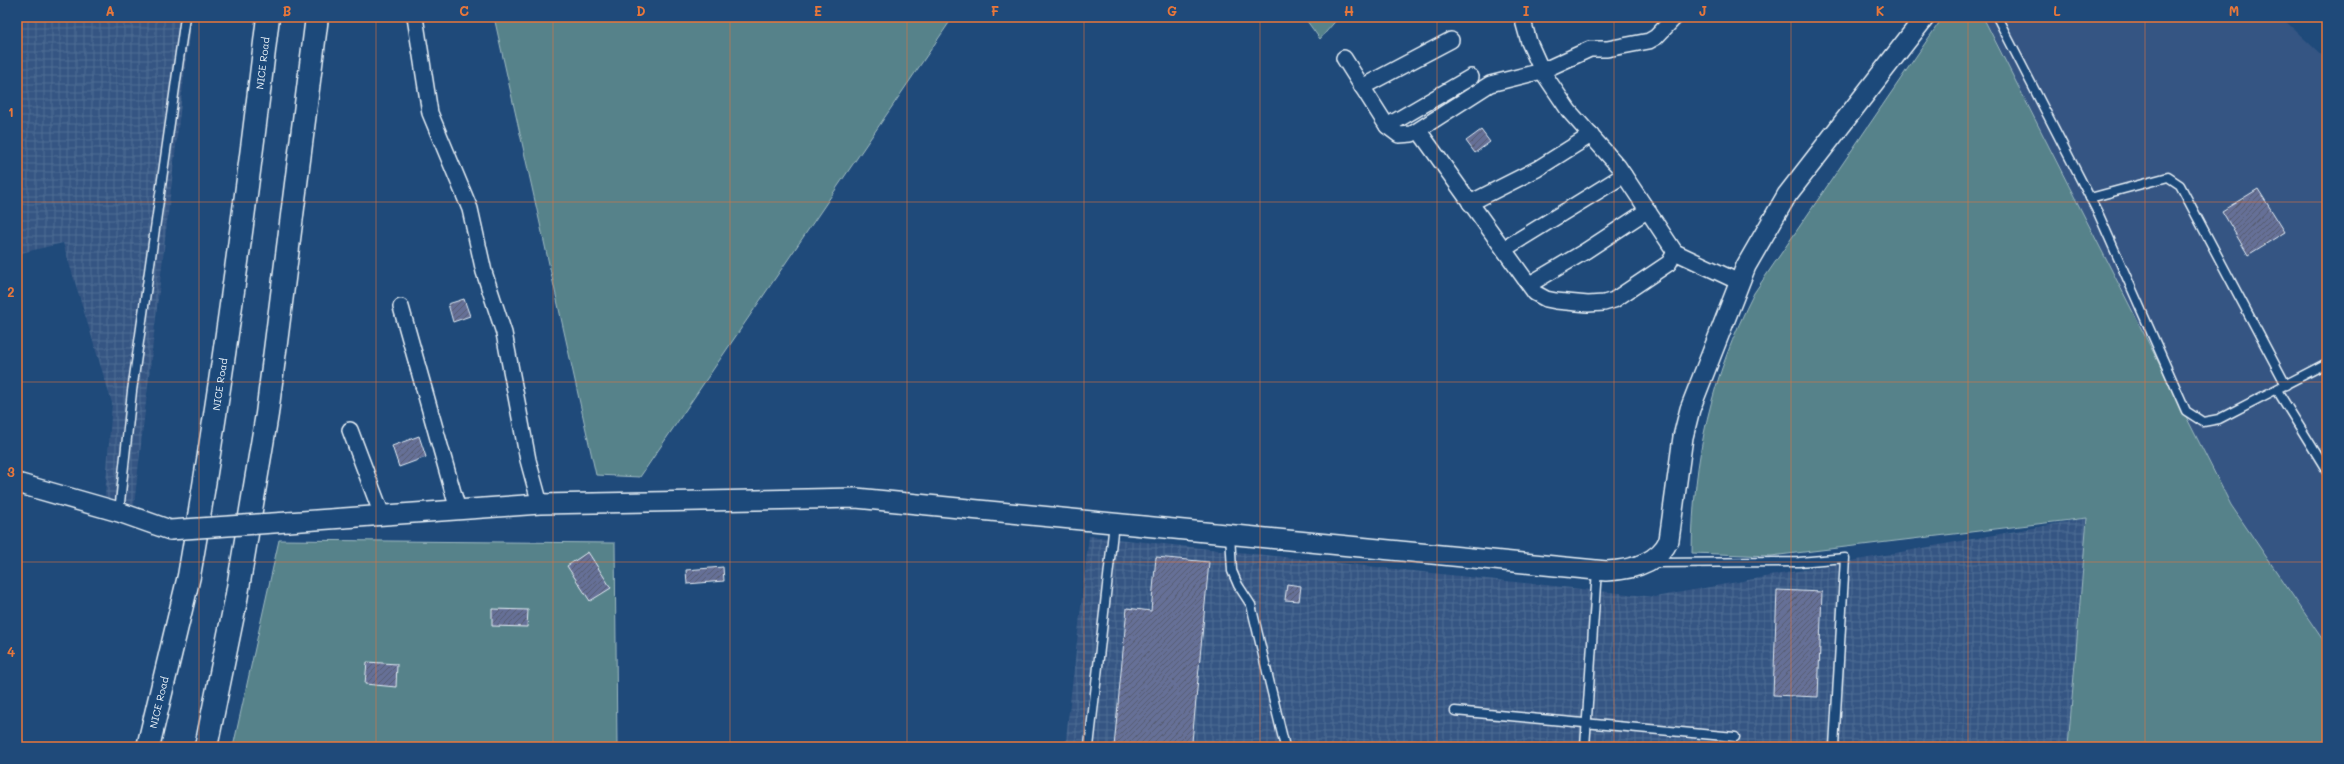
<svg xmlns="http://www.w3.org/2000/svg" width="2344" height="764" font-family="Mali,sans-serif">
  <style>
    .built { fill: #345583 }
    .industrial { fill: url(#industrial-grid) }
    .grass { fill: #56828a; stroke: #9fbac1 }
    .building { fill: url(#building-hatch); stroke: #e8f1f8 }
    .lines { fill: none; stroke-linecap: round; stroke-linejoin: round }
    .service-casing { stroke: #e8f1f8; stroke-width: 11 }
    .minor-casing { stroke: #e8f1f8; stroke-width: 18 }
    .tertiary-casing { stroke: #e8f1f8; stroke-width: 22 }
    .motorway-casing { stroke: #e8f1f8; stroke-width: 25 }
    .service { stroke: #1f4a7a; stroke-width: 8 }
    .minor { stroke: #1f4a7a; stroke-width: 15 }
    .tertiary { stroke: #1f4a7a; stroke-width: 19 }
    .motorway { stroke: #1f4a7a; stroke-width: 22 }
    .tertiary-bridge-casing { stroke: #e8f1f8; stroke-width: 22; stroke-linecap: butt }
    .tertiary-bridge { stroke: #1f4a7a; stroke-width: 19 }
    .grid { fill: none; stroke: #e8773b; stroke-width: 1; stroke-opacity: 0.55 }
    .labels { text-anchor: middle; stroke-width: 3.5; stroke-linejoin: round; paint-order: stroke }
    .street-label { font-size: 10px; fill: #e8f1f8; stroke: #1f4a7a }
    .neatline { fill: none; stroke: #e8773b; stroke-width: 1.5 }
    .grid-label { font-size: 13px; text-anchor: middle; font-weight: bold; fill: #e8773b }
  </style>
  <defs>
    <pattern id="industrial-grid" width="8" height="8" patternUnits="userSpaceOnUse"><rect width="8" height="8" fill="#345583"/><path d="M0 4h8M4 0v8" fill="none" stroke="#516e95"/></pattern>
    <pattern id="building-hatch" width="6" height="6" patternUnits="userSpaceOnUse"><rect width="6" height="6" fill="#666f97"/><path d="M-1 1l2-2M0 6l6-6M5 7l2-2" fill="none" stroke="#565c70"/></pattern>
  </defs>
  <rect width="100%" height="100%" fill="#1f4a7a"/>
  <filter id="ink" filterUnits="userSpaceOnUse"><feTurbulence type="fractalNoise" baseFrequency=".025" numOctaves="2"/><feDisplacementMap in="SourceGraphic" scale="8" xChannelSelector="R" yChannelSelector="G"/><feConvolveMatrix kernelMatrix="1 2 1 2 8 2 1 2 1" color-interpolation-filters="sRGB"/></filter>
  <g filter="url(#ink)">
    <!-- built -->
    <polygon class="built" points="1983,17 2281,17 2327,60 2327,646 2231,505"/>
    <!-- industrial -->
    <g class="industrial">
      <polygon points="17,17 191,17 134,505 105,496 112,403 63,243 17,254"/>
      <polygon points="2087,518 2068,747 1065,747 1089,536 1655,597"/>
    </g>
    <!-- grass -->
    <g class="grass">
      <polygon points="494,17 953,17 640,477 596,475"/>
      <polygon points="1304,17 1339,17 1320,39"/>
      <path d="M1943,17H1983L2231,505L2327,646V747H2068L2087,518L1771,556L1692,553C1693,457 1711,378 1754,293Z"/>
      <polygon points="279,540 615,543 617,747 233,747"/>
    </g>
    <!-- building -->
    <g class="building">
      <polygon points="1481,130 1490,142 1475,153 1466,141"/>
      <polygon points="2258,189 2285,232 2248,255 2222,211"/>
      <polygon points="464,299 470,316 453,322 448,304"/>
      <polygon points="419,436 426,457 399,467 392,446"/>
      <polygon points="588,552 611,588 590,601 567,566"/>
      <polygon points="1156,557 1209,562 1192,742 1187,742 1186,747 1114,747 1127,608 1151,611"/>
      <polygon points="723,567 724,581 687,584 686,570"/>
      <polygon points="1287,584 1301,586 1299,601 1285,600"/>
      <polygon points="1777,590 1822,592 1818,697 1773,695"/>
      <polygon points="492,609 528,610 527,627 492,626"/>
      <polygon points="367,662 397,664 396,687 365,684"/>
    </g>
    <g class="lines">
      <defs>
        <g id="service">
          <polyline points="1997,17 2099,215 2186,411 2203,422 2219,419 2327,363"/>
          <polyline points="2090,198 2168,177 2180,185 2286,385"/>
          <polyline points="2277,390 2327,471"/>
          <polyline points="119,512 132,391 185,17"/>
          <polyline points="1230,534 1232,571 1238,585 1251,605 1285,747"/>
          <polyline points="1653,563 1799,562 1845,558 1834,747"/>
          <polyline points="1455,711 1735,737"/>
          <polyline points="17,740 18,747"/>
          <polyline points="1089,747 1114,523"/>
          <polyline points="1585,747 1597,570"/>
        </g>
        <g id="minor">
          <polyline points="415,17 430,113 470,209 484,272 504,333 528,460 540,504"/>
          <polyline points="1522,17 1529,42 1542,71 1569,111 1618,166 1675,252 1739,282"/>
          <polyline points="1344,58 1387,126 1399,135 1412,134 1490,84 1542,71 1590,49 1607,49 1649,41 1656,37 1675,17"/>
          <polyline points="1362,87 1451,40"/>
          <polyline points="1387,126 1471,77"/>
          <polyline points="1419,131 1535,293 1546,299 1556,301 1588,304 1604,303 1614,300 1669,263 1675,252"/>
          <polyline points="1470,203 1537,169 1591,135"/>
          <polyline points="1504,249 1624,175"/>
          <polyline points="1530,284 1584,252 1648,210"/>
          <polyline points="401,307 458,510"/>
          <polyline points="350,430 382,515"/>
        </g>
        <g id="tertiary">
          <polyline points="17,483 119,512 170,530"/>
          <path d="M288,522L540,504L856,498L1606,571C1631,570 1658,564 1669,540L1683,437L1690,409L1746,266L1787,195L1925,17"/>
        </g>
        <g id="motorway">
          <path id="s1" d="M148,747L189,576C221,390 246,204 268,17"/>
          <polyline points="206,747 236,600 267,414 317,17"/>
        </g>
      </defs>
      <!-- service casing -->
      <use href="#service" class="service-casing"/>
      <!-- minor casing -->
      <use href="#minor" class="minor-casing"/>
      <!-- tertiary casing -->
      <use href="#tertiary" class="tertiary-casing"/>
      <!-- motorway casing -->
      <use href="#motorway" class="motorway-casing"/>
      <!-- service -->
      <use href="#service" class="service"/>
      <!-- minor -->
      <use href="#minor" class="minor"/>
      <!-- tertiary -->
      <use href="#tertiary" class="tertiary"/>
      <!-- motorway -->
      <use href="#motorway" class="motorway"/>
      <defs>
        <polyline id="tertiary-bridge" points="170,530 288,522"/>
      </defs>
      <!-- tertiary-bridge casing -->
      <use href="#tertiary-bridge" class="tertiary-bridge-casing"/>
      <!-- tertiary-bridge -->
      <use href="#tertiary-bridge" class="tertiary-bridge"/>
    </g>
  </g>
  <!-- grid -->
  <path class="grid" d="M199,17V747M376,17V747M553,17V747M730,17V747M907,17V747M1084,17V747M1260,17V747M1437,17V747M1614,17V747M1791,17V747M1968,17V747M2145,17V747M17,202H2327M17,382H2327M17,562H2327"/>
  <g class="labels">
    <!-- street labels -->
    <g class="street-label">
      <text dy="4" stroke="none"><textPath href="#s1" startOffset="694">NICE Road</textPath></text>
      <text dy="4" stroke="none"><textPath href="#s1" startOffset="370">NICE Road</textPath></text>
      <text dy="4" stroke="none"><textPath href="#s1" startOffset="46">NICE Road</textPath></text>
    </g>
  </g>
  <!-- margin -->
  <rect width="2344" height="764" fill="none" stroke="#1f4a7a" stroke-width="44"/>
  <rect x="22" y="22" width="2300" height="720" class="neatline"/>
  <g class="grid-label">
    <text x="110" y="16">A</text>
    <text x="287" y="16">B</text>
    <text x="464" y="16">C</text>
    <text x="641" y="16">D</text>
    <text x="818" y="16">E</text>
    <text x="995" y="16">F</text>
    <text x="1172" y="16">G</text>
    <text x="1349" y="16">H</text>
    <text x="1526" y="16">I</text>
    <text x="1703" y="16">J</text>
    <text x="1880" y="16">K</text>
    <text x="2057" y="16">L</text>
    <text x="2234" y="16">M</text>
    <text x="11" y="117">1</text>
    <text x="11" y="297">2</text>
    <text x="11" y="477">3</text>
    <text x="11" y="657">4</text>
  </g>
</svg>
